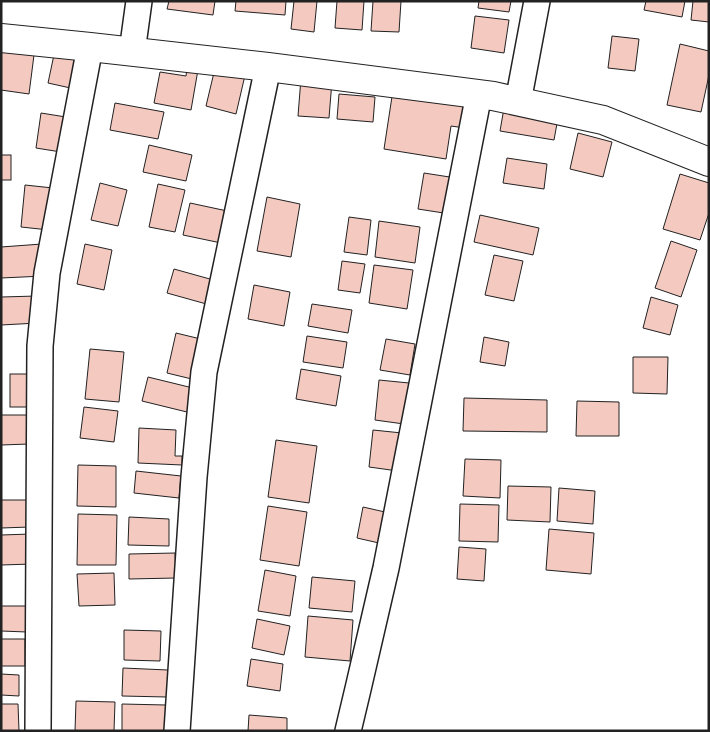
<svg xmlns="http://www.w3.org/2000/svg" width="710" height="732" font-family="Roboto,sans-serif">
  <style>
    .building { fill: #f3c9c0; stroke: #222 }
    .lines { fill: none; stroke-linecap: round; stroke-linejoin: round }
    .street-casing { stroke: #222; stroke-width: 28 }
    .secondary-casing { stroke: #222; stroke-width: 30 }
    .street { stroke: #fff; stroke-width: 25 }
    .secondary { stroke: #fff; stroke-width: 28 }
  </style>
  <rect width="100%" height="100%" fill="#fff"/>
  <!-- building -->
  <g class="building">
    <polygon points="169,1 215,1 213,15 167,9"/>
    <polygon points="236,1 286,1 285,15 235,11"/>
    <polygon points="294,1 317,1 314,32 291,29"/>
    <polygon points="337,1 364,1 362,30 335,28"/>
    <polygon points="373,1 401,1 399,32 371,31"/>
    <polygon points="479,1 511,1 509,12 478,8"/>
    <polygon points="646,1 685,1 682,17 644,10"/>
    <polygon points="693,1 709,1 709,22 691,20"/>
    <polygon points="475,16 509,20 504,53 471,48"/>
    <polygon points="612,36 639,39 635,71 608,68"/>
    <polygon points="680,44 709,51 709,75 701,112 667,105"/>
    <polygon points="1,50 34,55 29,94 1,90"/>
    <polygon points="55,50 82,55 75,89 48,83"/>
    <polygon points="188,62 199,64 191,110 154,103 160,72 186,76"/>
    <polygon points="216,64 246,71 236,114 206,106"/>
    <polygon points="301,78 332,81 329,118 298,116"/>
    <polygon points="393,90 469,102 465,128 451,126 446,159 384,149"/>
    <polygon points="339,94 375,97 373,122 337,119"/>
    <polygon points="115,103 164,112 158,139 110,130"/>
    <polygon points="504,108 558,118 554,140 500,131"/>
    <polygon points="41,113 66,117 61,152 36,148"/>
    <polygon points="578,133 612,142 603,177 570,169"/>
    <polygon points="149,145 192,155 186,181 143,172"/>
    <rect x="1" y="155" width="10" height="25"/>
    <polygon points="507,158 547,164 544,189 503,183"/>
    <polygon points="424,173 456,178 450,214 418,209"/>
    <polygon points="680,174 709,183 709,213 700,240 663,229"/>
    <polygon points="100,183 127,190 118,226 91,220"/>
    <polygon points="158,184 185,190 175,232 149,227"/>
    <polygon points="25,185 53,188 49,230 21,227"/>
    <polygon points="267,197 300,204 291,257 257,251"/>
    <polygon points="190,203 232,212 226,244 183,235"/>
    <polygon points="480,215 539,228 533,255 474,242"/>
    <polygon points="349,217 371,220 367,255 344,252"/>
    <polygon points="379,221 420,227 415,263 375,257"/>
    <polygon points="671,241 697,250 681,297 655,288"/>
    <polygon points="42,244 44,276 1,278 1,247"/>
    <polygon points="85,244 112,250 104,290 77,284"/>
    <polygon points="494,255 523,261 514,301 485,295"/>
    <polygon points="342,261 365,264 360,293 338,290"/>
    <polygon points="374,265 413,270 407,309 369,303"/>
    <polygon points="174,269 217,281 210,305 167,293"/>
    <polygon points="254,285 290,292 284,326 248,319"/>
    <polygon points="37,296 38,323 1,325 1,297"/>
    <polygon points="651,297 678,305 670,335 643,328"/>
    <polygon points="312,304 352,310 348,333 308,326"/>
    <polygon points="176,333 209,341 200,381 167,373"/>
    <polygon points="307,336 347,342 343,368 303,362"/>
    <polygon points="484,337 509,342 505,366 480,362"/>
    <polygon points="386,339 415,344 410,375 380,370"/>
    <polygon points="90,349 124,352 119,402 85,399"/>
    <polygon points="633,357 668,357 667,394 633,393"/>
    <polygon points="301,369 341,376 336,406 296,399"/>
    <rect x="10" y="374" width="30" height="33"/>
    <polygon points="148,377 197,389 191,413 142,401"/>
    <polygon points="379,380 409,383 404,424 375,420"/>
    <polygon points="464,398 547,400 547,432 463,431"/>
    <polygon points="577,401 619,402 619,436 576,436"/>
    <polygon points="84,407 118,411 114,442 80,438"/>
    <polygon points="1,415 27,415 29,444 1,445"/>
    <polygon points="139,428 176,430 175,456 182,456 182,465 138,463"/>
    <polygon points="373,430 402,433 398,471 369,467"/>
    <polygon points="276,440 317,446 309,503 268,497"/>
    <polygon points="465,459 501,460 500,498 463,496"/>
    <polygon points="78,465 116,466 116,507 77,506"/>
    <polygon points="136,471 181,476 179,498 134,493"/>
    <polygon points="508,486 551,487 550,522 507,520"/>
    <polygon points="559,488 595,491 593,524 557,521"/>
    <polygon points="1,500 30,500 30,527 1,528"/>
    <polygon points="460,504 499,505 498,542 459,541"/>
    <polygon points="268,506 307,512 299,566 260,560"/>
    <polygon points="363,507 385,512 379,543 357,538"/>
    <polygon points="78,514 117,515 116,565 77,565"/>
    <polygon points="129,517 169,519 169,546 128,545"/>
    <polygon points="549,529 594,533 591,574 546,570"/>
    <polygon points="31,534 32,564 1,565 1,535"/>
    <polygon points="459,547 486,549 484,581 457,579"/>
    <polygon points="175,553 176,578 129,579 129,554"/>
    <polygon points="265,570 296,576 290,616 258,611"/>
    <polygon points="114,573 115,605 79,606 77,574"/>
    <polygon points="312,577 355,581 352,612 309,608"/>
    <polygon points="1,606 27,606 27,632 1,631"/>
    <polygon points="308,616 353,620 350,661 305,657"/>
    <polygon points="257,619 290,626 284,655 252,648"/>
    <polygon points="124,630 161,631 160,661 124,660"/>
    <rect x="1" y="639" width="24" height="27"/>
    <polygon points="251,659 283,664 280,691 247,686"/>
    <polygon points="123,668 168,670 167,697 122,696"/>
    <polygon points="1,674 19,675 19,696 1,695"/>
    <polygon points="76,701 115,702 114,731 75,731"/>
    <polygon points="1,704 18,704 19,731 1,731"/>
    <polygon points="122,704 166,705 165,731 122,731"/>
    <polygon points="249,715 287,718 287,731 248,731"/>
  </g>
  <g class="lines">
    <defs>
      <g id="street">
        <polyline points="132,52 139,1"/>
        <polyline points="518,102 537,1"/>
        <polyline points="38,731 40,346 47,273 90,47"/>
        <polyline points="177,731 194,477 204,372 268,67"/>
        <polyline points="348,731 358,689 386,568 479,94"/>
      </g>
      <polyline id="secondary" points="1,38 90,47 268,67 493,96 603,120 709,162"/>
    </defs>
    <!-- street casing -->
    <use href="#street" class="street-casing"/>
    <!-- secondary casing -->
    <use href="#secondary" class="secondary-casing"/>
    <!-- street -->
    <use href="#street" class="street"/>
    <!-- secondary -->
    <use href="#secondary" class="secondary"/>
  </g>
  <!-- border -->
  <rect width="710" height="732" fill="none" stroke="#222222" stroke-width="5"/>
</svg>
